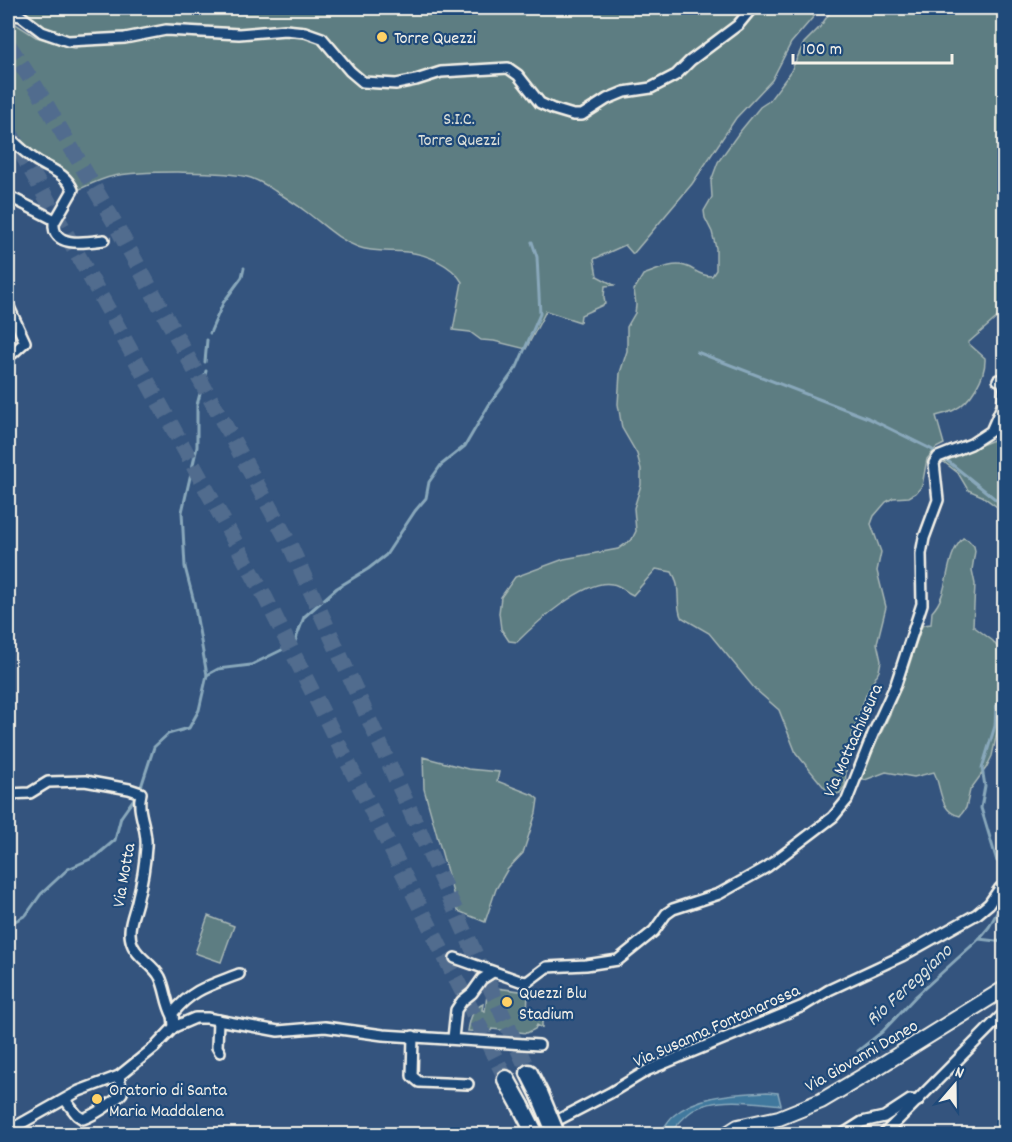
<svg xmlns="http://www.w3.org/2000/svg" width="1012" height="1142" font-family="Dekko,sans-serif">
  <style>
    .green { fill: #5d7d82; stroke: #a8b7b5; stroke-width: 1.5 }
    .water { fill: #41789d; stroke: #89a8bb; stroke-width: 1.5 }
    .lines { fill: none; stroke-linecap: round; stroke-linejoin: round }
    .stream { stroke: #89a8bb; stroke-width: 3 }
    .highway-tunnel { stroke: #516c8e; stroke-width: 16; stroke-dasharray: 16 8; stroke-linecap: butt }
    .street-casing { stroke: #f4f1e8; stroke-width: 14 }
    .secondary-casing { stroke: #f4f1e8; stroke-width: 18 }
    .highway-casing { stroke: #f4f1e8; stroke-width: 21 }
    .street { stroke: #1f4a7a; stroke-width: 9 }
    .secondary { stroke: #1f4a7a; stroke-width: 14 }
    .highway { stroke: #1f4a7a; stroke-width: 16 }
    .highway-bridge-casing { stroke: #f4f1e8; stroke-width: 21; stroke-linecap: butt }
    .highway-bridge { stroke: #1f4a7a; stroke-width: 16 }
    .poi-dot { fill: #ffd166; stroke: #1f4a7a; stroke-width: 2 }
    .labels { text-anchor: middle; stroke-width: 4.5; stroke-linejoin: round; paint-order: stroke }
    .poi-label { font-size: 18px; fill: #f4f1e8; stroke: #1f4a7a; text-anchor: start }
    .park-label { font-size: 18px; fill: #dde0d9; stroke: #1f4a7a }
    .street-label { font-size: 18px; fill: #f4f1e8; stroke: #1f4a7a }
    .water-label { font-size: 20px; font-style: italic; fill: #d9dfdd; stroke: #1f4a7a }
  </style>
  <rect width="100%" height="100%" fill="#34547e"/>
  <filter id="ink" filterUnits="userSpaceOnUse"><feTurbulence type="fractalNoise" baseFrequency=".0167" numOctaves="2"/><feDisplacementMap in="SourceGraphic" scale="12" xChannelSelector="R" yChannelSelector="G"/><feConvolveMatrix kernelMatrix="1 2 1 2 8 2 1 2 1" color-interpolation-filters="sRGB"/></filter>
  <g filter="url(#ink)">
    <!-- green -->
    <g class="green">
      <path d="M11,8H821L791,43L772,80L736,118L692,184L633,254L625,245L594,259L597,276L614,285L605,286L604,297L605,304L581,315L580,322L546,311L526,349L494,341L481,340L470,332L453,330L462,282C452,265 427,254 407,252C391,250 374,253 358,247C337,239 323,224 305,211C296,204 285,197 275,191C268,186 259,181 251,178C228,170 138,171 114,176C99,179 85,187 71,193L61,184L58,178L22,156L8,142V19L36,37L76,49V43C53,38 19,33 11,8Z"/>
      <path d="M833,8H1004V319L1000,315L968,343L985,358C986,376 971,402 954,410C949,413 942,414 936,416L944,444L936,448L927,459L922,486L916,493L909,497L893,498L886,502L874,516L871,524L881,552L877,571L886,607L877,643L881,661L879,671L866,695L851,739L847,757L845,786L840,793L833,795L827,791L796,753L779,710L755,689L709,633L681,617C675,602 682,587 672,572L656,569L633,595C625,592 621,585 612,584C586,578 535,624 517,642L509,641L501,629L499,613L501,597L515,577L564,559L618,549L632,539L636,531L634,508L641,485V469L637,454L622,428L618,404L620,373L627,351V327L635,313L636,305L634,290L643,275C655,271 672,262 685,266C696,269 698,276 712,276L716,270V248L712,232L705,218L704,211L712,197L711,181L718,162L738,134L760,107L769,101L790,73L804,43L820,27Z"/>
      <polygon points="1004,430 1004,494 1001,496 999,500 1004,506 1004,512 982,496 968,490 958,473 944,462 951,457 996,439"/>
      <path d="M963,538L968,540L974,546L975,551L972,570L975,584L973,626L993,641L1001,652L1002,671L1004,678V711L1000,719L992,756L986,768L970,790L966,808L960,816C939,812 942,788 934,772L914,777L886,772L865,780L862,778V774L891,712L908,669L921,628L923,625L931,624L932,612C951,592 943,558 963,538Z"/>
      <polygon points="423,757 468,769 499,772 497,781 533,795 538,799 536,813 523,853 507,870 496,889 485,922 458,911 424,789"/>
      <polygon points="208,916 234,926 221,962 195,953"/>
      <path d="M488,987L528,992L527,1016H542V1028L537,1025L535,1029L527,1033L492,1029L490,1032L468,1031C470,1019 472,1009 483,1004L482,1010L485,1011Z"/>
    </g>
    <!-- water -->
    <path class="water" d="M767,1092L778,1093L781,1105C756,1102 714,1096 692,1111C683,1117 676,1127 669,1134H659C664,1129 668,1120 673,1116C698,1094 736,1094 767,1092Z"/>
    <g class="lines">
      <!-- stream -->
      <g class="stream">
        <polyline points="210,333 223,303 242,277 244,268"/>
        <polyline points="697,352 868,418 931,449 938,454"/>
        <polyline points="205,362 207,340"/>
        <polyline points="206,371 197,405 197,447 182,512 185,567 194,602 207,675"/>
        <polyline points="944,458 1004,506"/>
        <polyline points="997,861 981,808 985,786 982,768 995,726 996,707 1002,691 1002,679 1004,672"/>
        <polyline points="8,925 26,915 41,894 68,869 95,857 115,840 121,817 140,790 154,747 168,734 189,728 199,710 207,675 218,669 251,665 294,644 304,617 337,588 368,569 386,555 415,511 426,498 429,482 441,465 465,446 489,405 517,367 540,314 537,257 532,242"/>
        <polyline points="979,939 1004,942"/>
        <polyline points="858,1051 882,1032 916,996 979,939 989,927 998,911"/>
      </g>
      <!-- highway-tunnel -->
      <g class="highway-tunnel">
        <polyline points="8,44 39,92 113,220 289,543 529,1073"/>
        <polyline points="8,129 115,322 264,595 506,1079"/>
      </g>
      <defs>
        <g id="street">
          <polyline points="8,14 21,16 42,32 68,41 125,38 166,30 239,34 285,30 305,32 322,38 350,71 363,82 396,84 416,80 441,72 508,68 518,75 540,103 553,109 573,115 582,115 607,99 624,92 651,88 676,75 690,61 738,25 752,8"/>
          <path d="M8,136C17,145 26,154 37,161C51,170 66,173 73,190L54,223C52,249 88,242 104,240"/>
          <polyline points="8,196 55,220"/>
          <polyline points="8,305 25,342 13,353 8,351"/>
          <polyline points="998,380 1002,381 1004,387"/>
          <path d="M8,794L30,793L48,782L85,781L129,789L141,793C136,812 148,828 146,847C145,863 142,882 138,897C135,914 125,929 133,946C139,959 153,964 160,977C166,989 166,1004 173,1016"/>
          <polyline points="455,958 520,981 527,982 547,967 586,965 618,960 654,931 666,914 673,909 719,894 767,867 833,817 847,800 873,734 896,684 922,604 921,554 924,538 938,500 934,463 938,457 971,444 991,431 1002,406 1004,391"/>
          <polyline points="218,1020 217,1047 220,1052"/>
          <polyline points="174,1027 195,1018 207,1018 278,1031 325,1027 383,1035 539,1045"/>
          <polyline points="413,1036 412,1076 419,1082 468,1084"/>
          <polyline points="453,1038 456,1010 462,1001 472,993 482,979 493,972"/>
          <path d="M65,1100L77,1115L83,1119C94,1115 115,1102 122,1093L119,1076"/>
          <path d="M8,1131L79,1091L119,1076L155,1047L174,1027L173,1013C192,989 211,985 239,974"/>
          <polyline points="531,1134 610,1093 648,1070 803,1006 829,990 902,956 977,914 989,904 1000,888 1004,887"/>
          <polyline points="843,1134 862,1122 884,1117 910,1100 918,1101"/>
          <polyline points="884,1134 1004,1013"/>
          <polyline points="1000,1134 1004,1131"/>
        </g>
        <polyline id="secondary" points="727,1134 738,1127 779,1118 821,1101 875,1069 1004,989"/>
        <g id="highway">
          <polyline points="529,1073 540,1095"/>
          <polyline points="506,1079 521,1106"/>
        </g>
      </defs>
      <!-- street casing -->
      <use href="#street" class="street-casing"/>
      <!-- secondary casing -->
      <use href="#secondary" class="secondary-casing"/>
      <!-- highway casing -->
      <use href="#highway" class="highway-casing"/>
      <!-- street -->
      <use href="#street" class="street"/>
      <!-- secondary -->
      <use href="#secondary" class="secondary"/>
      <!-- highway -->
      <use href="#highway" class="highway"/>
      <defs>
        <g id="highway-bridge">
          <polyline points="540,1095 556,1134"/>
          <polyline points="521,1106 535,1134"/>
        </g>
      </defs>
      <!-- highway-bridge casing -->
      <use href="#highway-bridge" class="highway-bridge-casing"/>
      <!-- highway-bridge -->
      <use href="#highway-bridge" class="highway-bridge"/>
    </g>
  </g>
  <!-- markers -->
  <g class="poi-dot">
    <circle cx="382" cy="37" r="6"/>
    <circle cx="507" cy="1002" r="6"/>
    <circle cx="97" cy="1099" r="6"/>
  </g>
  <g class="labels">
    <!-- poi labels -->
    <g class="poi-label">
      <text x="394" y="43">Torre Quezzi</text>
      <text x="519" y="998">Quezzi Blu<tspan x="519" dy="21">Stadium</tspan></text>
      <text x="109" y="1095">Oratorio di Santa<tspan x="109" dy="21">Maria Maddalena</tspan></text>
    </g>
    <!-- park labels -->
    <g class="park-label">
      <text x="459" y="124">S.I.C.<tspan x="459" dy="21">Torre Quezzi</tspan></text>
    </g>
    <!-- street labels -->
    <g class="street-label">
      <text transform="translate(852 740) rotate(-66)" y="6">Via Mottachiusura</text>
      <text transform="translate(123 875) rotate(-80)" y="6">Via Motta</text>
      <text transform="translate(716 1025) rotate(-24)" y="6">Via Susanna Fontanarossa</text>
      <text transform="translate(861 1055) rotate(-30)" y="6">Via Giovanni Daneo</text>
    </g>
    <!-- water labels -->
    <g class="water-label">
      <text transform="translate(908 984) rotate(-43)" y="7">Rio Fereggiano</text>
    </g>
  </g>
  <!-- margin -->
  <rect width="1012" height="1142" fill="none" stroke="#1f4a7a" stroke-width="30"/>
  <rect x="15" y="15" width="982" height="1112" fill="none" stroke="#f4f1e8" stroke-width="2" filter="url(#ink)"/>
  <!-- north arrow -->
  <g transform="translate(955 1085) rotate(20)" stroke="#1f4a7a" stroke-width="4.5" paint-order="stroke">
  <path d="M0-4.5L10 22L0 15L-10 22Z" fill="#f4f1e8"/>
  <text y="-9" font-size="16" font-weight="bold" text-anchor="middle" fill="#f4f1e8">N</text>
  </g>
  <!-- scale -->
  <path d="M793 54v9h159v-9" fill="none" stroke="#f4f1e8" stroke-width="3"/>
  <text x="802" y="54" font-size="18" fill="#f4f1e8" stroke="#1f4a7a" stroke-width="4.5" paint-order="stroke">100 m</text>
</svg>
